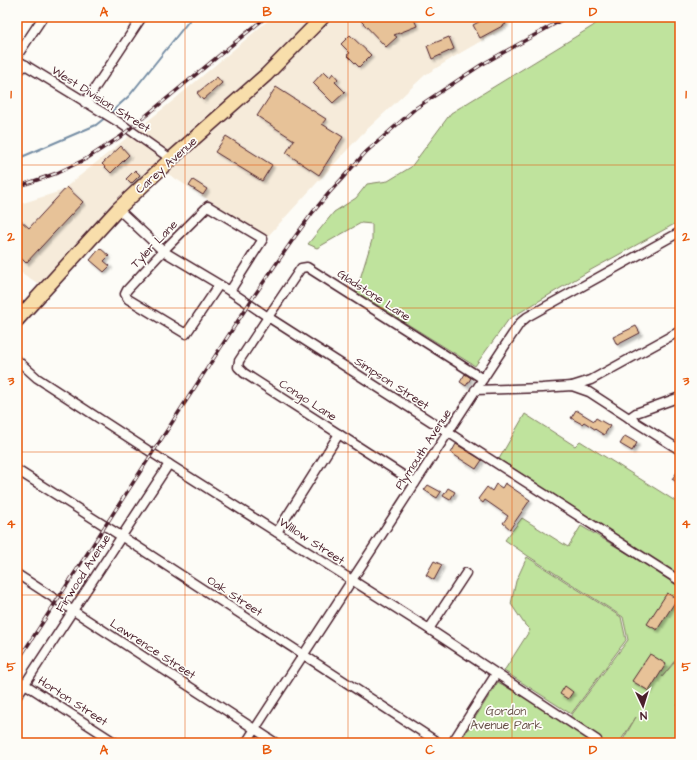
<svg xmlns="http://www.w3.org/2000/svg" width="697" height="760" font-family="'Architects Daughter',sans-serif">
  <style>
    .built { fill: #f6ebda }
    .green { fill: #bfe39d; stroke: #848164 }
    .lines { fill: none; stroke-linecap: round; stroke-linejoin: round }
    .stream { stroke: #768ea5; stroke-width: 2 }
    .building { fill: #e7c298; stroke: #4a1f2b; filter: url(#shadow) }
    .minor-casing { stroke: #4a1f2b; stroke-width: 11 }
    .primary-casing { stroke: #4a1f2b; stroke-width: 16 }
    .minor { stroke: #fdfcf7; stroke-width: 8 }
    .primary { stroke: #f8deab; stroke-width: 13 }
    .rail-casing { stroke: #4a1f2b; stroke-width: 3.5 }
    .rail { stroke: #fdfcf7; stroke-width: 2; stroke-dasharray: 6; stroke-linecap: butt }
    .grid { fill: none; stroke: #e8590c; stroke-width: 1; stroke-opacity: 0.55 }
    .labels { text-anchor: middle; stroke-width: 3.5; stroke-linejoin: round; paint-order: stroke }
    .street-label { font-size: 12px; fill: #4a1f2b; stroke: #fdfcf7 }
    .park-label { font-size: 12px; fill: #675048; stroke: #fdfcf7 }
    .neatline { fill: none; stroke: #e8590c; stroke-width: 1.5 }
    .grid-label { font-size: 13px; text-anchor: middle; font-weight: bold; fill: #e8590c }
  </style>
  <defs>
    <filter id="shadow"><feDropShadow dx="2.5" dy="2.5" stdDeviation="1" flood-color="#0004"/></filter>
  </defs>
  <rect width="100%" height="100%" fill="#fdfcf7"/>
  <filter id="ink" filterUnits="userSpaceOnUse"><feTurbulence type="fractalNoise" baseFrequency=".025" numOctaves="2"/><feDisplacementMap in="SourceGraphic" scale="8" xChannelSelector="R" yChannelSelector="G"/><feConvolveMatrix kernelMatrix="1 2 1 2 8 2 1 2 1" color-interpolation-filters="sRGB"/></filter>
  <g filter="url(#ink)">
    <!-- built -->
    <g class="built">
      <polygon points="275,17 315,17 246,86 117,204 39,284 17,270 17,205 61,191 175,99 265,23"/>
      <polygon points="335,17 523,17 462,52 425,75 361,135 267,237 165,172 247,102"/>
    </g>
    <!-- green -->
    <g class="green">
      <polygon points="603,17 675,17 680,19 680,221 589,271 509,319 475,366 356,292 372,240 372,224 361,223 317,248 308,244 334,212 356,198 367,184 388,181 411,167 451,113 593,26"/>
      <polygon points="525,414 575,446 580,441 680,504 680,576 499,459"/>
      <polygon points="522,518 568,547 581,526 649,566 680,586 680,654 662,677 680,656 680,702 677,705 680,709 680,732 669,743 621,743 636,717 619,743 604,743 570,717 628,640 623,617 528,556 505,540"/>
      <polygon points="527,557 621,617 626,640 571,714 504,671 530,630 525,625 511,604 516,581"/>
      <polygon points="498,682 599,743 459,743"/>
    </g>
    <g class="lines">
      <!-- stream -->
      <g class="stream">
        <polyline points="109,114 129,96 192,17"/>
        <polyline points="17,159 96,125 106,117"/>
      </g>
    </g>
    <!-- building -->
    <g class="building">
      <polygon points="365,17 413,17 417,26 394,35 397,37 386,47 361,21"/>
      <polygon points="491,17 502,17 506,24 480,38 473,25 486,18 487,20"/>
      <polygon points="350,35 371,55 359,67 347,55 350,53 341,44"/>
      <polygon points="449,37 454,49 432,59 427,46"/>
      <polygon points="324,71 330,77 333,73 338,79 335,82 345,92 333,103 313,83"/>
      <polygon points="217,77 222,83 203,100 197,93"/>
      <polygon points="276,87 326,119 322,124 343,137 319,175 286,153 294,140 257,116"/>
      <polygon points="226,136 272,165 262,181 215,152"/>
      <polygon points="121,146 129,155 111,173 102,164"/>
      <polygon points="135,170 140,175 131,184 126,179"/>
      <polygon points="193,180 207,189 203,195 189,186"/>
      <polygon points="67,187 83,202 26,263 17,254 17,223 20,220 29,228"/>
      <polygon points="100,248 109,256 104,261 110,266 104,272 90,260"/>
      <polygon points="636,326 640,333 617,345 613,337"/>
      <polygon points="465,374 471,378 466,386 460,382"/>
      <polygon points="576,410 594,421 596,418 610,426 604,435 584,422 582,424 571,418"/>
      <polygon points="625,436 637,443 632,451 620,444"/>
      <polygon points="456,444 482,460 476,469 451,453"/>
      <polygon points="680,468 680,484 672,479"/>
      <polygon points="505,483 530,500 510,529 503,523 508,516 485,500 483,503 478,499 487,487 492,491 496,484 502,488"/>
      <polygon points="428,485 441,492 437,498 424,490"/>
      <polygon points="448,488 455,492 450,500 443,496"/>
      <polygon points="434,561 442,565 434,580 426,575"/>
      <polygon points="667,593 677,599 657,630 647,624"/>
      <polygon points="650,654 666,664 649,691 632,681"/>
      <polygon points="565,686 573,692 568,699 560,694"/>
    </g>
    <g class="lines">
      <defs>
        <g id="minor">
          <polyline points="17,56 43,17"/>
          <polyline points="17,60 120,123 171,159"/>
          <polyline points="17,72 26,65"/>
          <polyline points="85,103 142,17"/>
          <polyline points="118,209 163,251 230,291 268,317 680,581"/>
          <polyline points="219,285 186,334 128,299 125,294 127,290 163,251 208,206 263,239 230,291"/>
          <polyline points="17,360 37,378 169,464 429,629 597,740"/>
          <polyline points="572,386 591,380 680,331"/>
          <polyline points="475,390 542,388 572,386 589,392 629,418 680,450"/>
          <polyline points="629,418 636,413 680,397"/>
          <polyline points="17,470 121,536 439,743"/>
          <polyline points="415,483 244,373 238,367 239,361 268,317 301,268 307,267 483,379"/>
          <polyline points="277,532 339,434"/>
          <polyline points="17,574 276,743"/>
          <polyline points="429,629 466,573"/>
          <polyline points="17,679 116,743"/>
          <polyline points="17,696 169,464"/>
          <path d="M246,743C281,688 317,635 352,580C408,495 463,408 520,323L527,317L680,232"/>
          <polyline points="452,743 496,674"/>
        </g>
        <polyline id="primary" points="17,320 118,209 171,159 266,75 323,17"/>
      </defs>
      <!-- minor casing -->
      <use href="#minor" class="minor-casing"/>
      <!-- primary casing -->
      <use href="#primary" class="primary-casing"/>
      <!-- minor -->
      <use href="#minor" class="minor"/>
      <!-- primary -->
      <use href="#primary" class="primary"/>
      <defs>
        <g id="rail">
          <polyline points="17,187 57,173 86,159 120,137 266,17"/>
          <polyline points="17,662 254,296 294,238 313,212 329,193 366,152 416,108 481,65 567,17"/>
        </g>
      </defs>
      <!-- rail casing -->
      <use href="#rail" class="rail-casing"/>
      <!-- rail -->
      <use href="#rail" class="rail"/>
    </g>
  </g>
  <!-- grid -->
  <path class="grid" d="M185,17V743M348,17V743M512,17V743M17,165H680M17,308H680M17,452H680M17,595H680"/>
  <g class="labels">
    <!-- street labels -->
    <g class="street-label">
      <text transform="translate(101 99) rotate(32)" y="4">West Division Street</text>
      <text transform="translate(166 165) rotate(-42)" y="4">Carey Avenue</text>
      <text transform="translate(154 244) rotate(-46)" y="4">Tyler Lane</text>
      <text transform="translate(374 295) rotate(33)" y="4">Gladstone Lane</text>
      <text transform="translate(392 383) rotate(33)" y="4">Simpson Street</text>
      <text transform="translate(308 400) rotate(33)" y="4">Congo Lane</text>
      <text transform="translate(423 449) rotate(-57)" y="4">Plymouth Avenue</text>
      <text transform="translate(312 541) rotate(33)" y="4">Willow Street</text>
      <text transform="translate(83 573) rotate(-57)" y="4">Firwood Avenue</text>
      <text transform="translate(235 596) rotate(33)" y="4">Oak Street</text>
      <text transform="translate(153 649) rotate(33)" y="4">Lawrence Street</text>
      <text transform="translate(73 701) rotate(33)" y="4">Horton Street</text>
    </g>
    <!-- park labels -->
    <g class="park-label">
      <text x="506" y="715">Gordon<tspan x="506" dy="14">Avenue Park</tspan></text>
    </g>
  </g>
  <!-- margin -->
  <rect width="697" height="760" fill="none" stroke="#fdfcf7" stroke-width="44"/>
  <!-- north arrow -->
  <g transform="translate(643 706) rotate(176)" stroke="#fdfcf7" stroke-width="3" paint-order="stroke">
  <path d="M0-3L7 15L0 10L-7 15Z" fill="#4a1f2b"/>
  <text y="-6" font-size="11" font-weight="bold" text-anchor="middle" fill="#4a1f2b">N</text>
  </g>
  <rect x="22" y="22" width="653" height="716" class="neatline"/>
  <g class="grid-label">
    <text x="104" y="16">A</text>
    <text x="267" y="16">B</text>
    <text x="430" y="16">C</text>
    <text x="593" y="16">D</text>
    <text x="11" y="98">1</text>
    <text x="686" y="98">1</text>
    <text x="11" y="241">2</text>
    <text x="686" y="241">2</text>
    <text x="11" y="385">3</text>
    <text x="686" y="385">3</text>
    <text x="11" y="528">4</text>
    <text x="686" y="528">4</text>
    <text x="11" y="671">5</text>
    <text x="686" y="671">5</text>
    <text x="104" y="754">A</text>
    <text x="267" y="754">B</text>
    <text x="430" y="754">C</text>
    <text x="593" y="754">D</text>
  </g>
</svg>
